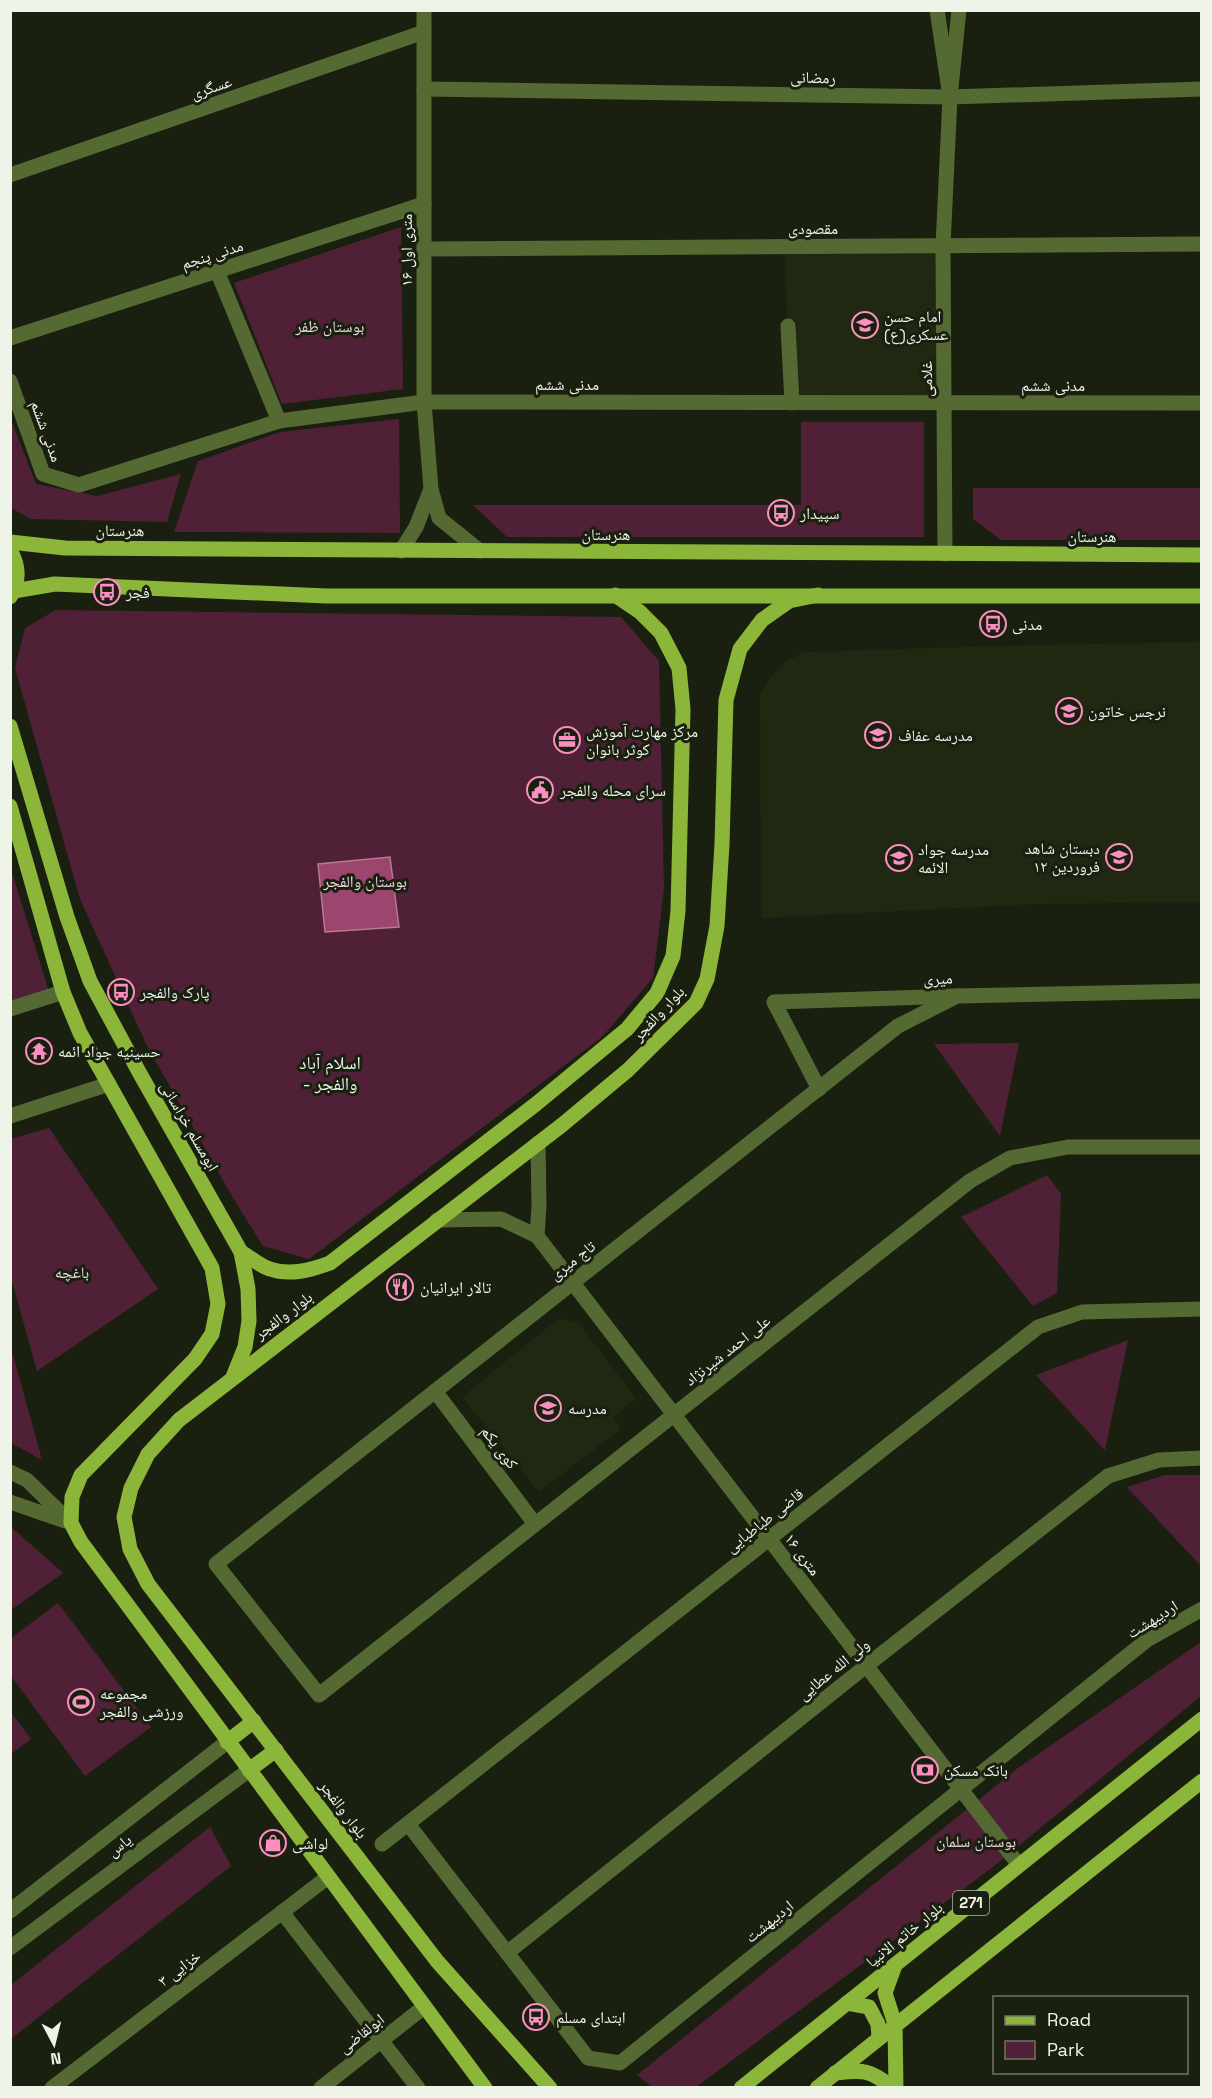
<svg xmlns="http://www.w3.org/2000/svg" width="1212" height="2098" font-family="'Space Grotesk','Noto Naskh Arabic',sans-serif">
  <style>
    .built { fill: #202812 }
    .green { fill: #502037 }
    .water { fill: #9c456f; stroke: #b57a94; stroke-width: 1.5 }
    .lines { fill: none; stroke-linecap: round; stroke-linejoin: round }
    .minor { stroke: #556933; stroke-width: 15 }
    .major { stroke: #8cb63a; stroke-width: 15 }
    .labels { text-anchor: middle; stroke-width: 6; stroke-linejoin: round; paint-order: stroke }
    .shield { fill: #1a2010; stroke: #afb4a8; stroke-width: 1.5 }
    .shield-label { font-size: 15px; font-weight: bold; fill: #eff4e9 }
    .street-label { font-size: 16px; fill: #eff4e9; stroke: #1a2010 }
    .poi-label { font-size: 16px; fill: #eff4e9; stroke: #1a2010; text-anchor: start }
    .park-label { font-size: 16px; fill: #f0d6e0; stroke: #1a2010 }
    .neighbourhood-label { font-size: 18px; fill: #eff4e9; stroke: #1a2010 }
  </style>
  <rect width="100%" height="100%" fill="#1a2010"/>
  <!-- built -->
  <g class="built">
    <polygon points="784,246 943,246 944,403 792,403"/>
    <polygon points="1201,642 1201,902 1038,904 761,918 760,693 770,678 785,662 805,652 996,646"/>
    <polygon points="558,1319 578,1322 636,1398 613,1418 621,1429 539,1492 462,1397"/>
  </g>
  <!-- green -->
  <g class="green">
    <polygon points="401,227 403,389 282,404 234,283"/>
    <polygon points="10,417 36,484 97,496 181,474 167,522 31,519 11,508"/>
    <polygon points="399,419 400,533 174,532 198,461 280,432"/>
    <polygon points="801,422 924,422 924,537 507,537 473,505 801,505"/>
    <polygon points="973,488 1201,488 1201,540 1001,540 973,519"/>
    <polygon points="56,610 621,617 659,661 664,889 653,978 602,1037 309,1259 263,1246 236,1203 147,1046 80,899 15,668 25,628"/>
    <polygon points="10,866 50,995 10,1007"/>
    <polygon points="1019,1043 1000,1136 934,1044"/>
    <polygon points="49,1128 158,1289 37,1371 11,1278 10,1139"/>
    <polygon points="1047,1175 1061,1194 1057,1293 1033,1306 961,1217"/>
    <polygon points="1128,1340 1105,1450 1036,1375"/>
    <polygon points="11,1348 42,1460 11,1443"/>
    <polygon points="1165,1475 1201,1475 1201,1566 1127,1487"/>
    <polygon points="10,1526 63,1573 11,1610 10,1610"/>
    <polygon points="58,1603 151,1727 85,1776 11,1676 11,1638"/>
    <polygon points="1201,1642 1201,1696 993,1867 696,2087 652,2087 637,2075 1018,1768"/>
    <polygon points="10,1711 31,1739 11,1754 10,1754"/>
    <polygon points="210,1827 231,1866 11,2039 11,1985"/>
  </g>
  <!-- water -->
  <polygon class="water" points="390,857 399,927 325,932 318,864"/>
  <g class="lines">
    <!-- minor -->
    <g class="minor">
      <polyline points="424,10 424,402 431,489 439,518 480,551"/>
      <polyline points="937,10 950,97 959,10"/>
      <polyline points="424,89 950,97 1202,89"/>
      <polyline points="10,175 424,32"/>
      <polyline points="424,249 1202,244"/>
      <polyline points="217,271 279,421"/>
      <polyline points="788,326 792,403"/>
      <polyline points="10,338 424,204"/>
      <polyline points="10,381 43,474 79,485 279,421 424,402 1202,403"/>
      <polyline points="401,551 416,527 431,489"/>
      <polyline points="945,554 943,246 950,97"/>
      <polyline points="957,996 898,1026 216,1564 319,1695 970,1181 1010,1158 1068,1147 1202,1147"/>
      <polyline points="10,1009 63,992"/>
      <polyline points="819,1089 774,1002 957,996 1202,991"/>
      <polyline points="10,1116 109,1084"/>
      <polyline points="437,1220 501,1219 537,1236 539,1206 538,1143"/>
      <polyline points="537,1236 1019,1865"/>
      <polyline points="435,1391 535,1524"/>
      <polyline points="10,1472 27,1480 71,1523"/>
      <polyline points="10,1502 65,1521"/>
      <polyline points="408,1824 588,2058 620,2063 1147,1640 1202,1609"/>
      <polyline points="382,1844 1038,1327 1082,1312 1202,1309"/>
      <polyline points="10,1911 227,1742"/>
      <polyline points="282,1912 418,2088"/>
      <polyline points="10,1948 249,1770"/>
      <polyline points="507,1953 866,1666 1108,1476 1159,1460 1202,1458"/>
      <polyline points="52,2088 328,1877"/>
      <polyline points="321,2088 424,2007"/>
    </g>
    <!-- major -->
    <g class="major">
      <polyline points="10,542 65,548 1202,555"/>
      <path d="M10,550C19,565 20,582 10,597"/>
      <polyline points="14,591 55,584 326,596 1202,596"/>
      <polyline points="10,726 67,917 90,981 139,1072 241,1252 248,1289 249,1321 245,1347 233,1377"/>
      <polyline points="10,806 63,992 80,1033 212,1268 218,1304 212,1334 195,1359 81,1475 72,1497 71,1523 81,1542 485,2088"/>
      <path d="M241,1252C250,1257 260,1266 270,1269C290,1276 311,1270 330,1263L536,1104L627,1029L657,993L673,956L678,911L683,709L679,668L661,633L640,612L615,595"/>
      <polyline points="227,1742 254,1721"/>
      <polyline points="249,1770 276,1750"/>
      <polyline points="895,1965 885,1993 895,2024 896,2088"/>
      <polyline points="847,2003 869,2007 878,2024 879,2037"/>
      <path d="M835,2073C864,2070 869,2069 893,2088"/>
      <polyline points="550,2088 437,1961 148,1584 130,1549 124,1517 131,1488 148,1454 179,1420 562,1125 628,1070 696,1003 707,979 717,926 722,844 726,700 740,649 762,620 789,601 818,595"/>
      <polyline points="741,2088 1202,1719"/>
      <polyline points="817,2088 1202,1781"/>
    </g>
  </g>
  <!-- icons -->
  <defs>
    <symbol id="school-ring" viewBox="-11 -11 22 22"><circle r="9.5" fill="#1a2010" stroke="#fc8fc1" stroke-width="1.5"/><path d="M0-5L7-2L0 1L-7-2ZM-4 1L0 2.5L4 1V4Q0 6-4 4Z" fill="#fc8fc1"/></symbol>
    <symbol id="bus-ring" viewBox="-11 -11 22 22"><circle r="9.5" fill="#1a2010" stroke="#fc8fc1" stroke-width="1.5"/><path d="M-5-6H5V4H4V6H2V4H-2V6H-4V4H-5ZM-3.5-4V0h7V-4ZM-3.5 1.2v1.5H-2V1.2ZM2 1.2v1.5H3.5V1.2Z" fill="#fc8fc1"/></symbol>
    <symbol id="office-ring" viewBox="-11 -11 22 22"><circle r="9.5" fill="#1a2010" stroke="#fc8fc1" stroke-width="1.5"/><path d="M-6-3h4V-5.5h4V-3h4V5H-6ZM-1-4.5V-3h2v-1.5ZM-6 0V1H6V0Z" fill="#fc8fc1"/></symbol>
    <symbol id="civic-ring" viewBox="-11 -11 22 22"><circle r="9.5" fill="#1a2010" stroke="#fc8fc1" stroke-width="1.5"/><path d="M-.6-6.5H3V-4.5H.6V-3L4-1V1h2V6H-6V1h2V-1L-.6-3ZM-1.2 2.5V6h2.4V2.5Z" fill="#fc8fc1"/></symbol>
    <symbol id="temple-ring" viewBox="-11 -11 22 22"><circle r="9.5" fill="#1a2010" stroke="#fc8fc1" stroke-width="1.5"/><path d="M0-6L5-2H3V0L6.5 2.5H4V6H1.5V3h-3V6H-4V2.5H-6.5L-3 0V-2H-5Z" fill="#fc8fc1"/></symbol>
    <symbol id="restaurant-ring" viewBox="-11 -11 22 22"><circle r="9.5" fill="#1a2010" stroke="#fc8fc1" stroke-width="1.5"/><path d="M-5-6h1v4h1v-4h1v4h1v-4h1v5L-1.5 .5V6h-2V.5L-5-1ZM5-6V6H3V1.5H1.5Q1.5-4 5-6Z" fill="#fc8fc1"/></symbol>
    <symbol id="stadium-ring" viewBox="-11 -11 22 22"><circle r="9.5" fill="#1a2010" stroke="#fc8fc1" stroke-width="1.5"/><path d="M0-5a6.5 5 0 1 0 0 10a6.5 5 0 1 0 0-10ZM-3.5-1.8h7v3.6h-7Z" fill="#fc8fc1"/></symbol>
    <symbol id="bank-ring" viewBox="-11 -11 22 22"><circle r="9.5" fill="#1a2010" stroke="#fc8fc1" stroke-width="1.5"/><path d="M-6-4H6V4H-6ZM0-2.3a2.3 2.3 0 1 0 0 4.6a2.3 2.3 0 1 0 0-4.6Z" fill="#fc8fc1"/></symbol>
    <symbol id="shop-ring" viewBox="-11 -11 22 22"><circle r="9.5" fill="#1a2010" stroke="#fc8fc1" stroke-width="1.5"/><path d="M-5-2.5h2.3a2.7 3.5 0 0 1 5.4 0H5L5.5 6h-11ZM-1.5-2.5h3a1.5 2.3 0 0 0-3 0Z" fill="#fc8fc1"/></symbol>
  </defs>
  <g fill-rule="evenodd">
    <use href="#school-ring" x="850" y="310" width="30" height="30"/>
    <use href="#bus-ring" x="766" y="498" width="30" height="30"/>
    <use href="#bus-ring" x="92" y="577" width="30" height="30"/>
    <use href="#bus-ring" x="978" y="609" width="30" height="30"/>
    <use href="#school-ring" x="1054" y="696" width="30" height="30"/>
    <use href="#school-ring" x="863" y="720" width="30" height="30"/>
    <use href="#office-ring" x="552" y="725" width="30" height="30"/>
    <use href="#civic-ring" x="525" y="775" width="30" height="30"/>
    <use href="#school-ring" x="1104" y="842" width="30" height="30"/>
    <use href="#school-ring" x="884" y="843" width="30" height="30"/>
    <use href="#bus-ring" x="106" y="977" width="30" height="30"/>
    <use href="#temple-ring" x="24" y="1036" width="30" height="30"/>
    <use href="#restaurant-ring" x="385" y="1272" width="30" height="30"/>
    <use href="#school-ring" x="533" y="1393" width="30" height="30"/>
    <use href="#stadium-ring" x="66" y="1687" width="30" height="30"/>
    <use href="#bank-ring" x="910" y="1755" width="30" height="30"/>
    <use href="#shop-ring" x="258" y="1828" width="30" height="30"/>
    <use href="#bus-ring" x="521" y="2002" width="30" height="30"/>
  </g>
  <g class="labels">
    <!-- shield labels -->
    <rect class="shield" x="953" y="1891" width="36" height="24" rx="4.5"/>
    <g class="shield-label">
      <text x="971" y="1908">271</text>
    </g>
    <!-- street labels -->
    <g class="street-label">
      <text transform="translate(813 77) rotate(1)" y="6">رمضانی</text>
      <text transform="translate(211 87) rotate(-19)" y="6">عسگری</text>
      <text x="813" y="234">مقصودی</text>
      <text transform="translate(406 250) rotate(-90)" y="6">۱۶ متری اول</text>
      <text transform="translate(212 254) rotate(-18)" y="6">مدنی پنجم</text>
      <text transform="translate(926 379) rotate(-90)" y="6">غلامی</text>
      <text x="567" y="390">مدنی ششم</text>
      <text x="1053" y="391">مدنی ششم</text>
      <text transform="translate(47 431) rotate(70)" y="6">مدنی ششم</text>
      <text x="120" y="536">هنرستان</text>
      <text x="606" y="540">هنرستان</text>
      <text x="1092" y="542">هنرستان</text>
      <text transform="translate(938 978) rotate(-2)" y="6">میری</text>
      <text transform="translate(658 1013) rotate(-47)" y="6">بلوار والفجر</text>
      <text transform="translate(190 1126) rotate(60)" y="6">ابومسلم خراسانی</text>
      <text transform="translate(572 1260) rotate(-38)" y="6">تاج میری</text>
      <text transform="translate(283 1315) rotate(-37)" y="6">بلوار والفجر</text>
      <text transform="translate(727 1350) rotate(-38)" y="6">علی احمد شیرنژاد</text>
      <text transform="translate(500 1447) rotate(53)" y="6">کوی یکم</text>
      <text transform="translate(764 1520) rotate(-38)" y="6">قاضی طباطبایی</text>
      <text transform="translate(803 1554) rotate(53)" y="6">۱۶ متری</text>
      <text transform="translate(1152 1619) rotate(-32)" y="6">اردیبهشت</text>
      <text transform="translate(833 1669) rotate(-39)" y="6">ولی الله عطایی</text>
      <text transform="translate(344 1809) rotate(53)" y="6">بلوار والفجر</text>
      <text transform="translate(119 1845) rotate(-37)" y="6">یاس</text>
      <text transform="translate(769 1921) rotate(-39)" y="6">اردیبهشت</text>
      <text transform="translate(904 1934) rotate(-39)" y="6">بلوار خاتم الانبیا</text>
      <text transform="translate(179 1968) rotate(-37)" y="6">خزایی ۳</text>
      <text transform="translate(361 2033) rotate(-38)" y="6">ابولقاضی</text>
    </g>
    <!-- poi labels -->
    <g class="poi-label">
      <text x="884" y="322">امام حسن<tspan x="884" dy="18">عسکری(ع)</tspan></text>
      <text x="800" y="519">سپیدار</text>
      <text x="126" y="598">فجر</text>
      <text x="1012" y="630">مدنی</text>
      <text x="1088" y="717">نرجس خاتون</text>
      <text x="586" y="737">مرکز مهارت آموزش<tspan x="586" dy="18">کوثر بانوان</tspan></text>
      <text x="898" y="741">مدرسه عفاف</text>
      <text x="560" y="796">سرای محله والفجر</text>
      <text x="1100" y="854" text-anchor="end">دبستان شاهد<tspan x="1100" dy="18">۱۲ فروردین</tspan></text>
      <text x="918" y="855">مدرسه جواد<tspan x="918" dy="18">الائمه</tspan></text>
      <text x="140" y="998">پارک والفجر</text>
      <text x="58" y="1057">حسینیه جواد ائمه</text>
      <text x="420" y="1293">تالار ایرانیان</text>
      <text x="568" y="1414">مدرسه</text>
      <text x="100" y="1699">مجموعه<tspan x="100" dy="18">ورزشی والفجر</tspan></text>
      <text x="944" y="1776">بانک مسکن</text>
      <text x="292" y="1849">لواشی</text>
      <text x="556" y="2023">ابتدای مسلم</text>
    </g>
    <!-- park labels -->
    <g class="park-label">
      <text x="330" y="332">بوستان ظفر</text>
      <text x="365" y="887">بوستان والفجر</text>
      <text x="72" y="1278">باغچه</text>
      <text x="976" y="1847">بوستان سلمان</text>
    </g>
    <!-- neighbourhood labels -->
    <g class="neighbourhood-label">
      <text x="330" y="1069">اسلام آباد<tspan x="330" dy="21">- والفجر</tspan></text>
    </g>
  </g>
  <!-- border -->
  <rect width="1212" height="2098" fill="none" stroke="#eff4e9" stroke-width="24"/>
  <!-- legend -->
  <rect x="993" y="1996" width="195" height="78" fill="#1a2010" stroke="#6f7567" stroke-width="1.5"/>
  <rect x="1005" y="2016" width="30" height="9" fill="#8cb63a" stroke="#6f7567" stroke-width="1.5"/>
  <text x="1047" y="2026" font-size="18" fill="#eff4e9">Road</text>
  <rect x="1005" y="2041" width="30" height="18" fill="#502037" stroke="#6f7567" stroke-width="1.5"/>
  <text x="1047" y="2056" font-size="18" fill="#eff4e9">Park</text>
  <!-- north arrow -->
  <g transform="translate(54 2044) rotate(173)" stroke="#1a2010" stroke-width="4.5" paint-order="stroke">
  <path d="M0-4.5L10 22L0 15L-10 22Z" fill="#eff4e9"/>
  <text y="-9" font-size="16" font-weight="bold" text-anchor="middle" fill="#eff4e9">N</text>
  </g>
</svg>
